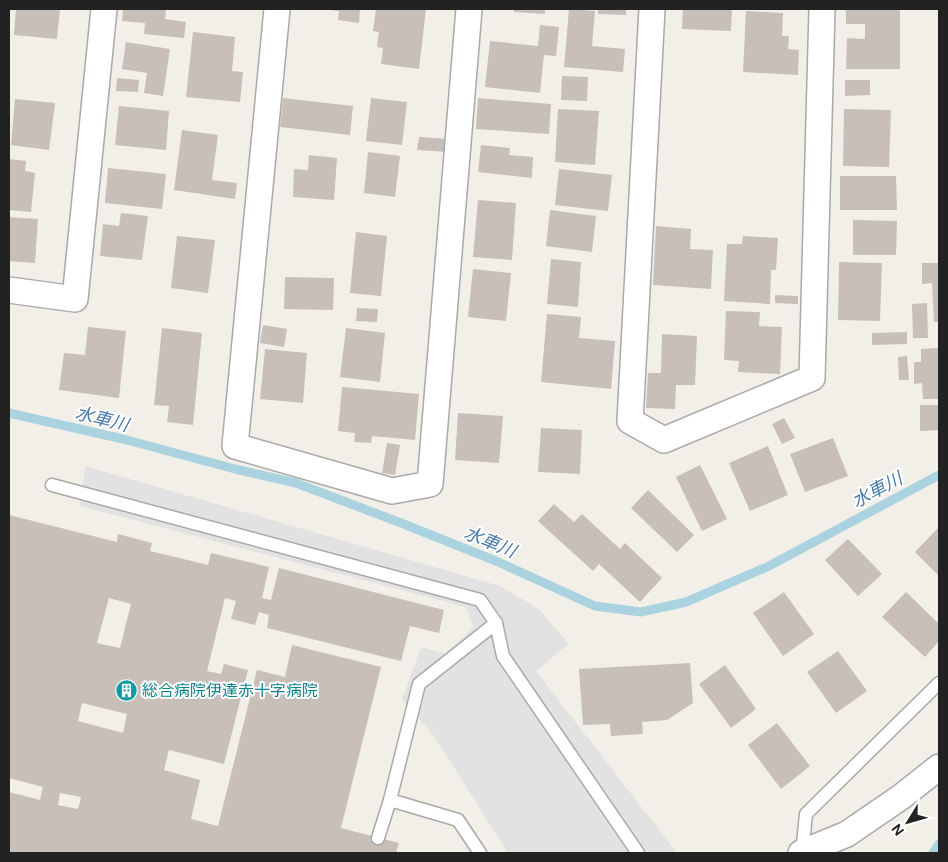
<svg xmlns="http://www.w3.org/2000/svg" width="948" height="862" font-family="'DM Sans','Noto Sans JP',sans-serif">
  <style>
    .parking { fill: #e2e2e2 }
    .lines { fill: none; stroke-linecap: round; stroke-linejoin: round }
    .stream { stroke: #aad3df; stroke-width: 9 }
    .building { fill: #c7bfb8; fill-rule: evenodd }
    .lane-casing { stroke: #a9a9a9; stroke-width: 15 }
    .street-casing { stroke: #a9a9a9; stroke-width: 28 }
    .lane { stroke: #fff; stroke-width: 12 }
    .street { stroke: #fff; stroke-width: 25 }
    .labels { text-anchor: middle; stroke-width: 4; stroke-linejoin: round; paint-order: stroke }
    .culture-label { font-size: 16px; fill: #0d838f; stroke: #fff; text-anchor: start }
    .water-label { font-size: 18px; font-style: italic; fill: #4a7aab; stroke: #fff }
  </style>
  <rect width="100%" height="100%" fill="#f2efe9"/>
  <!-- parking -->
  <polygon class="parking" points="85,466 500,586 539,609 569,644 536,671 677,853 508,853 434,736 402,700 421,647 446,654 473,627 466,607 80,506"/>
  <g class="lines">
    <!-- stream -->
    <g class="stream">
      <polyline points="9,413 123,439 235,469 296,483 401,523 496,561 595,606 641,612 686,602 769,566 939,475"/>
      <polyline points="933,853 939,844"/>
    </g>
  </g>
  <!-- building -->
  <g class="building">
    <polygon points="16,9 60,9 57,39 14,35"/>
    <polygon points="123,9 166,9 165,19 186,22 184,38 144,34 145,23 122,21"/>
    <polygon points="329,9 360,9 359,23 338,20 339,11 329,10"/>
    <polygon points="376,9 426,9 419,69 381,64 383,48 377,47 379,32 373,31"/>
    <polygon points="514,9 545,9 545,14 514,12"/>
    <polygon points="569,9 595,11 592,46 625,49 623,72 564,67"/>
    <polygon points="598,9 626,9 626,15 598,14"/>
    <polygon points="683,9 732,9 731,31 682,29"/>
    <polygon points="846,9 900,10 900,69 846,69 847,38 865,39 865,24 846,24"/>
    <polygon points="746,11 783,13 782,36 789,36 788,49 799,50 798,75 743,72"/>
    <polygon points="540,25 559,27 556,56 544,55 540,93 485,87 490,41 538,46"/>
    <polygon points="193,32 235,37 232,71 243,72 240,102 186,97"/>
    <polygon points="126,42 170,49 163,96 144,93 147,73 122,69"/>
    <polygon points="562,76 588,77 587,101 561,100"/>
    <polygon points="117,78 139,80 138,92 116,91"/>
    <polygon points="845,80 870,80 870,95 845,96"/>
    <polygon points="283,98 353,106 350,135 280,127"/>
    <polygon points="371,98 407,102 402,145 366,141"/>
    <polygon points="478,98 551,104 549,134 476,129"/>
    <polygon points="15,99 55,103 49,150 11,145"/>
    <polygon points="119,106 169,111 166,150 115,145"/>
    <polygon points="558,109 599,111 595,165 555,162"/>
    <polygon points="844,109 891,110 889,167 843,166"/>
    <polygon points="182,130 218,135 212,180 237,183 235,199 174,190"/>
    <polygon points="419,137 449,139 448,152 417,150"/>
    <polygon points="481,145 510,148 509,155 533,157 532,178 478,172"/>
    <polygon points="368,152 400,156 395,197 364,193"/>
    <polygon points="309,155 337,158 334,200 293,197 294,169 308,170"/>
    <polygon points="9,159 26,161 25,171 35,173 31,212 9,210"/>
    <polygon points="108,168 166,174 162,209 105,203"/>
    <polygon points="559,169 612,175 608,211 555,205"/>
    <polygon points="840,176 896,176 897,210 840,210"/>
    <polygon points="478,200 516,203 512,260 473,257"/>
    <polygon points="550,210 596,216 592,252 546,246"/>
    <polygon points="121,213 148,216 142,260 100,256 103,224 119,226"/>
    <polygon points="9,217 38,219 35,263 9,261"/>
    <polygon points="853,220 897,221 896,255 853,255"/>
    <polygon points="656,226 691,229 690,249 713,250 711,289 653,285"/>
    <polygon points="356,232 387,236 381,296 350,293"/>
    <polygon points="177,236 215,240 208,293 171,288"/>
    <polygon points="743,236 778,238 776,270 771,270 770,304 724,301 727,244 742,244"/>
    <polygon points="551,259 581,262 578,307 547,304"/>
    <polygon points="839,262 882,263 880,321 838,320"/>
    <polygon points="922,263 939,263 939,322 934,322 932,283 922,284"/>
    <polygon points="473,269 511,273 506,321 468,317"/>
    <polygon points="285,277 334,278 333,310 284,309"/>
    <polygon points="775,295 798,296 798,304 775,303"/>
    <polygon points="927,303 928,338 913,338 912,304"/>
    <polygon points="357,308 378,309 377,322 356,321"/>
    <polygon points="726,311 760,312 759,326 782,327 780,374 738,372 739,361 724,360"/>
    <polygon points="547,314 581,317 579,338 615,341 611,389 541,382"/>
    <polygon points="263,325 287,329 284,347 260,343"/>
    <polygon points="88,327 126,331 119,398 59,390 64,353 85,355"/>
    <polygon points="162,328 202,333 193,425 167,422 169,406 154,405"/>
    <polygon points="346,328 385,333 380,382 340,377"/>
    <polygon points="907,332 907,344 872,345 872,333"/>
    <polygon points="662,334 697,336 695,385 676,385 675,409 646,408 648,373 661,373"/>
    <polygon points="939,348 939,399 923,399 922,383 914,384 914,362 921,362 921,349"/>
    <polygon points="265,349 307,353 303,403 260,399"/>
    <polygon points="907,356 909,380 899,380 898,357"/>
    <polygon points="342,387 419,394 415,440 372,436 371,443 354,442 355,433 338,431"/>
    <polygon points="920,405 939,405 939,430 920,431"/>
    <polygon points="458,413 503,416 499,463 455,460"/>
    <polygon points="784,418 795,438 782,444 772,424"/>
    <polygon points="541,428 582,430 580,474 538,472"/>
    <polygon points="833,438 848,476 805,492 790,454"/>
    <polygon points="387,443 400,445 395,475 382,473"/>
    <polygon points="768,446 788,495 750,511 729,463"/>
    <polygon points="700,465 727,519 702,531 676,477"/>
    <polygon points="648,490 694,535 677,552 631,508"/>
    <polygon points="554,504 574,522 582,514 620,549 625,543 662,578 640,602 599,564 593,571 538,521"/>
    <path d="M9,515L117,542L118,534L152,543L150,551L208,565L211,553L269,567L262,598L271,600L279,568L444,610L439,633L410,626L401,661L267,628L269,615L259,612L255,625L231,619L236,601L225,598L207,671L221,674L224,664L248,670L224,764L169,750L164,770L200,780L191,819L218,826L257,670L285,677L292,645L381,667L341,828L399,843L396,853H9V792L40,800L43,787L9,778ZM109,598L131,604L120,648L97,643ZM82,703L127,714L123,733L78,721ZM60,793L81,797L78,809L58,805Z"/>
    <polygon points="939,527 939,576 915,552"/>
    <polygon points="848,539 882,574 858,596 825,560"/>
    <polygon points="784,592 814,634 783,656 753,613"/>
    <polygon points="906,592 939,624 939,641 925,657 882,617"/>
    <polygon points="838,651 867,691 836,713 807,672"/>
    <polygon points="690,663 693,703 667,720 642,722 643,734 611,736 610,724 583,725 579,669"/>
    <polygon points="725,665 756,709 731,728 699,684"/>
    <polygon points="777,723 810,766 781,789 748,745"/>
  </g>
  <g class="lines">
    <defs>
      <g id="lane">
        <polyline points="52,485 480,600 496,623 503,656 638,853"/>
        <polyline points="390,800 419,684 496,623"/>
        <polyline points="378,838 390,800 458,820 480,853"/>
        <polyline points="802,853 806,814 939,683"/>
      </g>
      <g id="street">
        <polyline points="277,9 235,446 392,491 430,484 469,9"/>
        <polyline points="652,9 630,421 664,440 812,378 822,9"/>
        <polyline points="9,290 75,299 104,9"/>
        <polyline points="801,853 847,834 901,797 939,767"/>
      </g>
    </defs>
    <!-- lane casing -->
    <use href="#lane" class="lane-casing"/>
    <!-- street casing -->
    <use href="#street" class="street-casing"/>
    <!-- lane -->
    <use href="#lane" class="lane"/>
    <!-- street -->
    <use href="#street" class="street"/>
  </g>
  <!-- icons -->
  <defs>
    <symbol id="building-disc" viewBox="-11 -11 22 22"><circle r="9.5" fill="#0f9aa8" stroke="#fff"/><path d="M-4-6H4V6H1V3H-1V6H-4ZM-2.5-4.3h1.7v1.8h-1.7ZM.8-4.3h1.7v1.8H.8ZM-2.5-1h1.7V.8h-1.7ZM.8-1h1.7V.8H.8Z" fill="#fff"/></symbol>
  </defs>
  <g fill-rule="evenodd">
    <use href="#building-disc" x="114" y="678" width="25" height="25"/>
  </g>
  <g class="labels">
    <!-- culture labels -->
    <g class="culture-label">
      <text x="142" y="696">総合病院伊達赤十字病院</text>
    </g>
    <!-- water labels -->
    <g class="water-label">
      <text transform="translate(102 419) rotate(14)" y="6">水車川</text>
      <text transform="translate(877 490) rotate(-28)" y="6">水車川</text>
      <text transform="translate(490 542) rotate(22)" y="6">水車川</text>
    </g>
  </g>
  <!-- border -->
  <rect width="948" height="862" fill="none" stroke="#222222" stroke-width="20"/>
  <!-- north arrow -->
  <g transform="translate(908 822) rotate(233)" stroke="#ffffff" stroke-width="4" paint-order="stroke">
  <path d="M0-4L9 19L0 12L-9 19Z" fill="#222222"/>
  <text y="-8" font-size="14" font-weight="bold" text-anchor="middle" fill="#222222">N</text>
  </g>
</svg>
